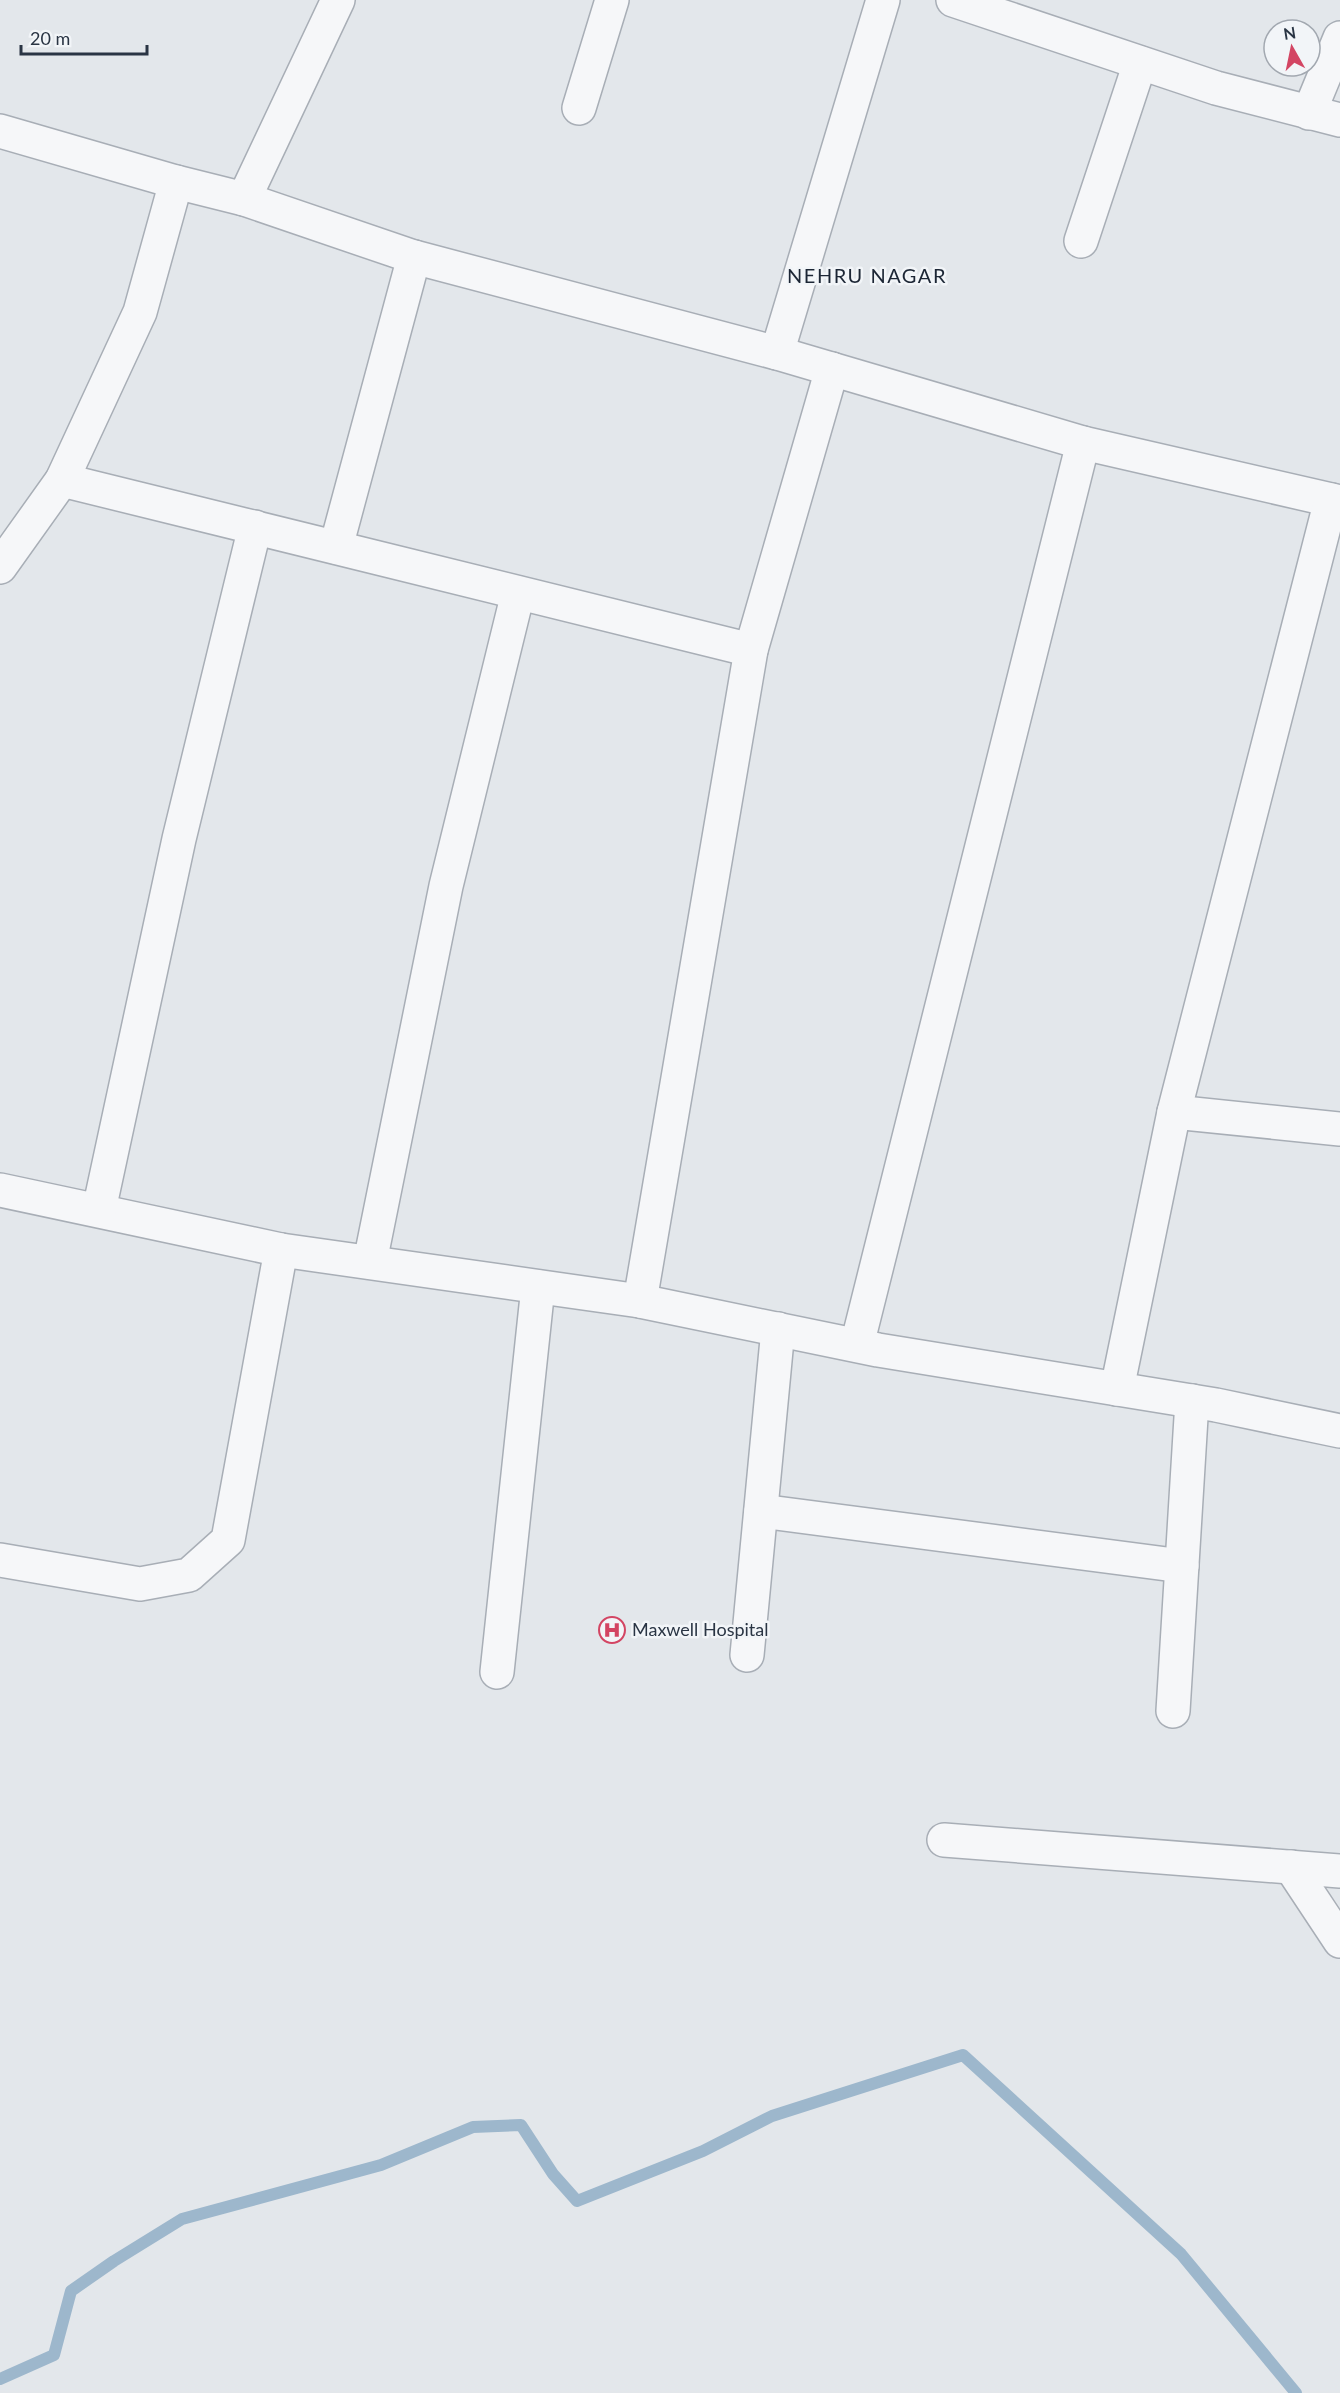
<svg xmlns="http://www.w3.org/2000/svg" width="1340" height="2393" font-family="Lato,sans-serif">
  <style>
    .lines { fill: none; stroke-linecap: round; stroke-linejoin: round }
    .stream { stroke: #9db7cc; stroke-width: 12 }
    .minor-casing { stroke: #a8aeb6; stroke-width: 36 }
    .minor { stroke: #f6f7f9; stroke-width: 33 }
    .labels { text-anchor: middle; stroke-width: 5; stroke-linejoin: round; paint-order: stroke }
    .poi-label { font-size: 18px; fill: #2a3544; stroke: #f2f5f8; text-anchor: start }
    .neighbourhood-label { font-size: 20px; letter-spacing: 1.5px; fill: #1c2635; stroke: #f2f5f8 }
  </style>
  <rect width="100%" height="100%" fill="#e3e7eb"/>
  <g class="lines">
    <!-- stream -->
    <polyline class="stream" points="0,2379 54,2355 71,2291 114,2261 182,2219 381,2165 473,2127 521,2125 553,2174 577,2201 703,2151 772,2116 963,2055 1181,2254 1296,2393"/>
    <defs>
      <g id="minor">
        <polyline points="953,0 1216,88 1340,120"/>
        <polyline points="579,108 612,0"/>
        <polyline points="1309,113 1340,38"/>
        <polyline points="0,131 176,182 244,199 414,257 777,353 1083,443 1340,502"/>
        <polyline points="244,199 338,0"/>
        <polyline points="1081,241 1140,63"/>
        <polyline points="777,353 883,0"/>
        <polyline points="62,480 751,650"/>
        <polyline points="336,547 414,257"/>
        <polyline points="0,567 62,480 140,312 176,182"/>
        <polyline points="1174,1112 1340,1129"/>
        <polyline points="0,1190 281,1250 640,1301 878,1350 1216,1405 1340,1431"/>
        <polyline points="99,1210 179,839 255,527"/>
        <polyline points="370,1262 446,886 518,593"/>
        <polyline points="640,1301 751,650 832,369"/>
        <polyline points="857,1345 1083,443"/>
        <polyline points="1117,1389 1174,1112 1331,500"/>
        <polyline points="761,1511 1182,1566"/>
        <polyline points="0,1560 140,1584 189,1575 228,1540 281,1250"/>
        <polyline points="747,1655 778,1329"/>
        <polyline points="497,1672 538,1287"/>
        <polyline points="1173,1711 1192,1401"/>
        <polyline points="944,1840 1340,1871"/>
        <polyline points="1291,1867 1340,1941"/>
      </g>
    </defs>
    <!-- minor casing -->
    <use href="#minor" class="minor-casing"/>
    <!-- minor -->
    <use href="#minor" class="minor"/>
  </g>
  <!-- icons -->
  <defs>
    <symbol id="hospital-ring" viewBox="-11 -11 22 22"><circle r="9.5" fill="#f2f5f8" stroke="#d34563" stroke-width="1.5"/><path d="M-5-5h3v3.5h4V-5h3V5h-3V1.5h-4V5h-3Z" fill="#d34563"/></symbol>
  </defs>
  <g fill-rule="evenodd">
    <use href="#hospital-ring" x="597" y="1615" width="30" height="30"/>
  </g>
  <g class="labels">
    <!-- poi labels -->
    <g class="poi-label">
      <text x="632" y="1636">Maxwell Hospital</text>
    </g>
    <!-- neighbourhood labels -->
    <g class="neighbourhood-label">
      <text x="867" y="283">NEHRU NAGAR</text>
    </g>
  </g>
  <!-- north arrow -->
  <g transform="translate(1292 48) rotate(351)"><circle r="28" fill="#f2f5f8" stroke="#a2a8b0" stroke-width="1.5"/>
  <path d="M0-4.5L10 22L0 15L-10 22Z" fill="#d34563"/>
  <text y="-9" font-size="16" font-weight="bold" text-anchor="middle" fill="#2a3544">N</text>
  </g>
  <!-- scale -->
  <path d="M21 45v9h126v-9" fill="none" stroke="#2a3544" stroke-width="3"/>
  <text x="30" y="45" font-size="18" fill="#2a3544" stroke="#f2f5f8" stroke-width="4.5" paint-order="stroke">20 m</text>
</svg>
